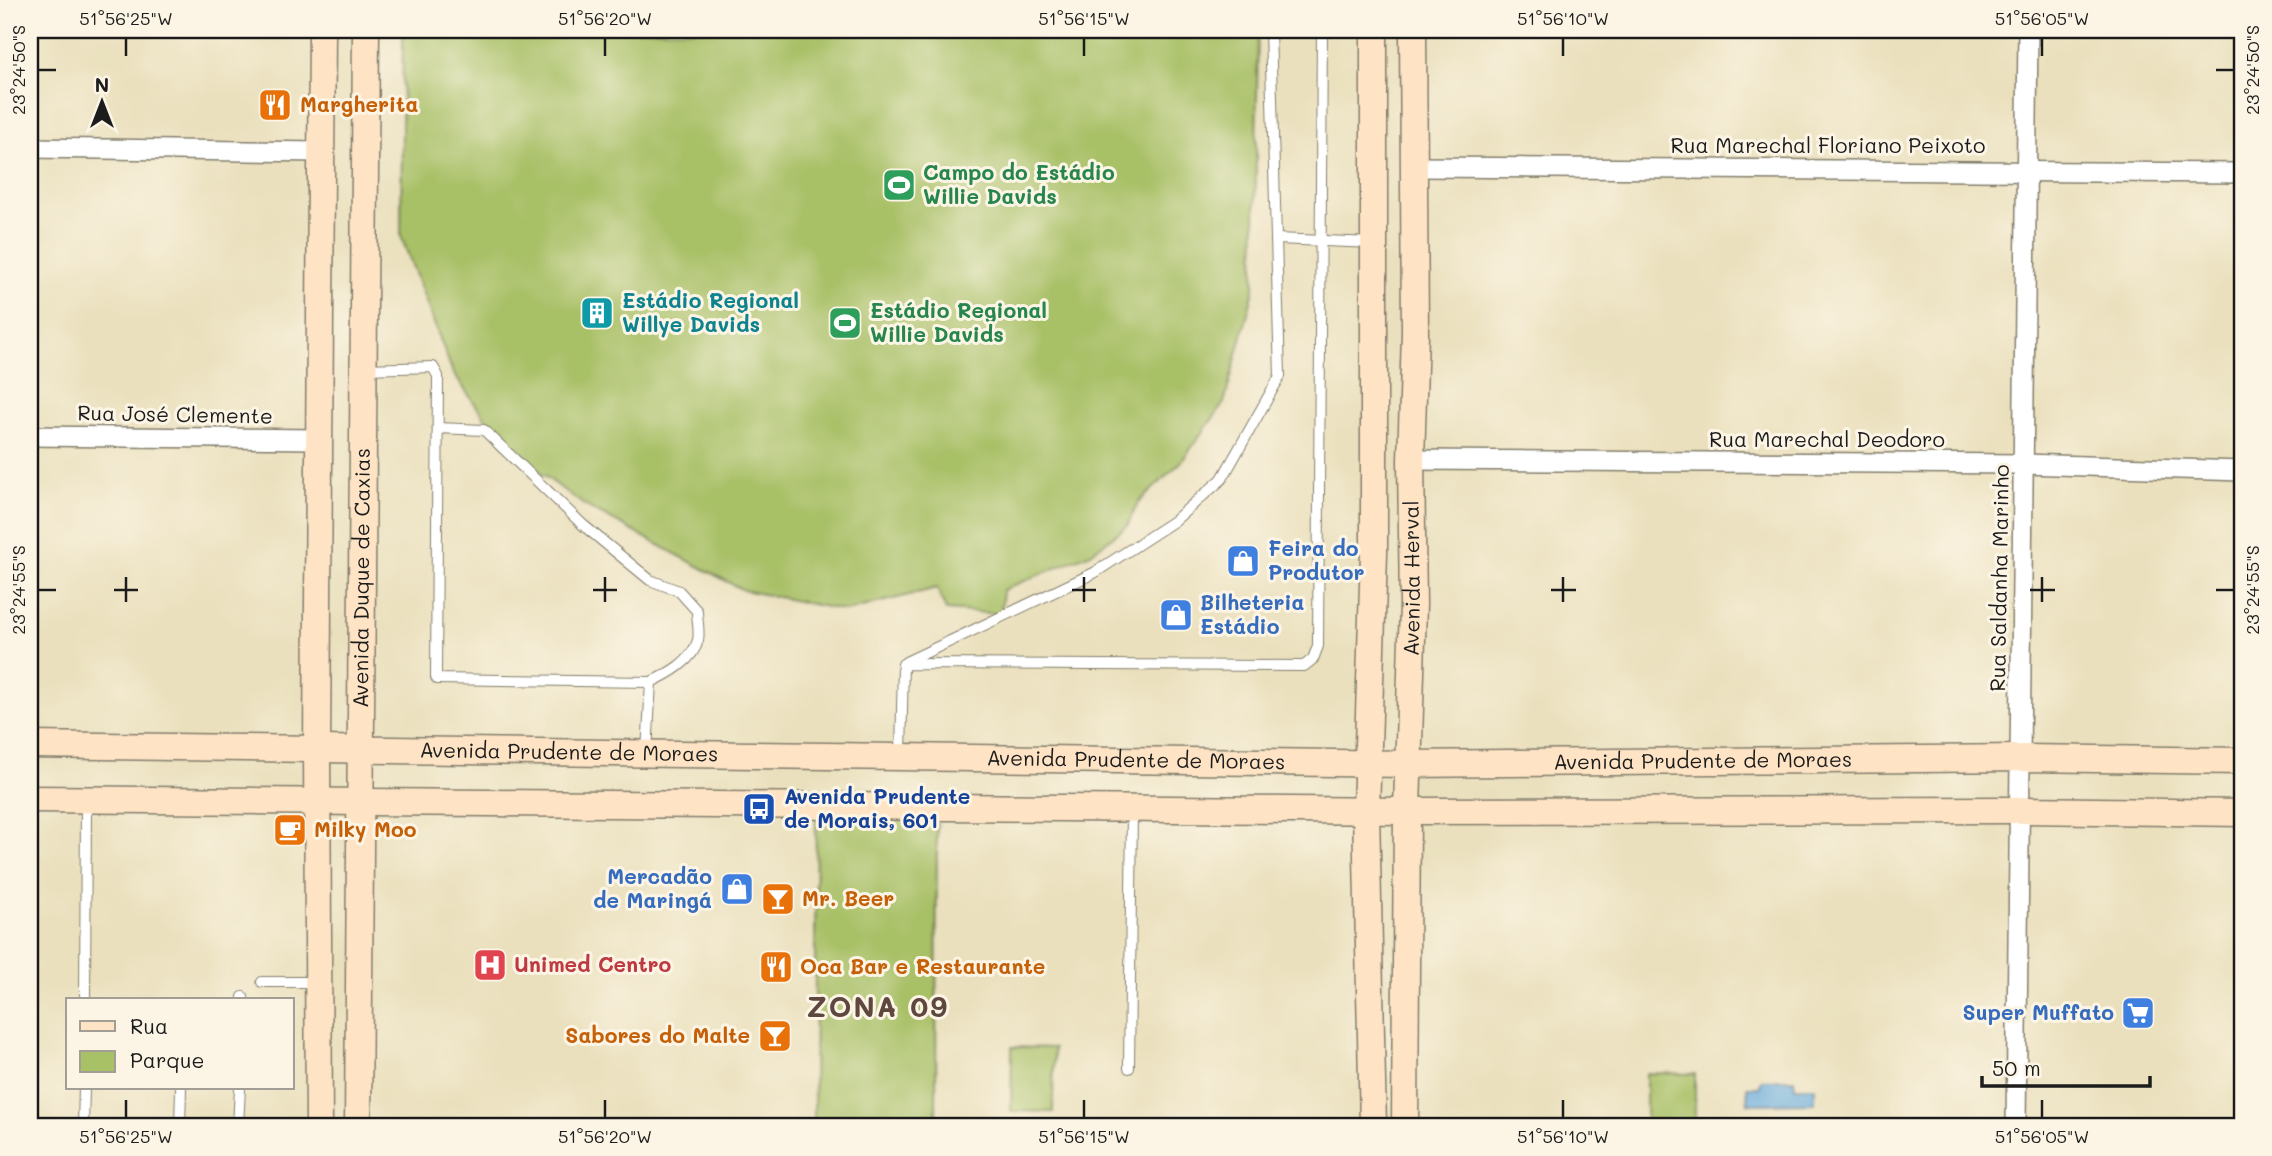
<svg xmlns="http://www.w3.org/2000/svg" width="2272" height="1156" font-family="Mali,sans-serif">
  <style>
    .green { fill: #a8c066; stroke: #626e41; stroke-width: 2 }
    .water { fill: #68acdd; stroke: #42647c; stroke-width: 2 }
    .lines { fill: none; stroke-linecap: round; stroke-linejoin: round }
    .lane-casing { stroke: #837e6c; stroke-width: 12 }
    .street-casing { stroke: #837e6c; stroke-width: 22 }
    .secondary-casing { stroke: #837e6c; stroke-width: 29 }
    .lane { stroke: #fff; stroke-width: 10 }
    .street { stroke: #fff; stroke-width: 19 }
    .secondary { stroke: #fee4c5; stroke-width: 26 }
    .ticks { fill: none; stroke: #1c1c1c; stroke-width: 2.5 }
    .labels { text-anchor: middle; stroke-width: 6; stroke-linejoin: round; paint-order: stroke }
    .food-label { font-size: 21px; font-weight: bold; fill: #c56008; stroke: #fcf5e5; text-anchor: start }
    .street-label { font-size: 21px; fill: #1c1c1c; stroke: #fcf5e5 }
    .leisure-label { font-size: 21px; font-weight: bold; fill: #27864d; stroke: #fcf5e5; text-anchor: start }
    .culture-label { font-size: 21px; font-weight: bold; fill: #0d838f; stroke: #fcf5e5; text-anchor: start }
    .shop-label { font-size: 21px; font-weight: bold; fill: #366cbe; stroke: #fcf5e5; text-anchor: start }
    .transit-label { font-size: 21px; font-weight: bold; fill: #164399; stroke: #fcf5e5; text-anchor: start }
    .health-label { font-size: 21px; font-weight: bold; fill: #be3a42; stroke: #fcf5e5; text-anchor: start }
    .district-label { font-size: 28px; font-weight: bold; letter-spacing: 2px; fill: #5e473f; stroke: #fcf5e5 }
    .neatline { fill: none; stroke: #1c1c1c; stroke-width: 2.5 }
    .ticks-label { font-size: 18px; text-anchor: middle; fill: #1c1c1c }
  </style>
  <rect width="100%" height="100%" fill="#fcf5e5"/>
  <filter id="ink" filterUnits="userSpaceOnUse"><feTurbulence type="fractalNoise" baseFrequency=".0143" numOctaves="2"/><feDisplacementMap in="SourceGraphic" scale="14" xChannelSelector="R" yChannelSelector="G"/><feConvolveMatrix kernelMatrix="1 2 1 2 8 2 1 2 1" color-interpolation-filters="sRGB"/></filter>
  <filter id="wash" filterUnits="userSpaceOnUse"><feTurbulence type="fractalNoise" baseFrequency=".00686" numOctaves="4" result="noise"/><feDisplacementMap in="SourceGraphic" scale="28" xChannelSelector="R" yChannelSelector="G"/><feGaussianBlur stdDeviation="1.57" result="paint"/><feColorMatrix in="noise" values="0 0 0 0 0 0 0 0 0 0 0 0 0 0 0 0 0 1.4 0 .05"/><feComposite in="paint" operator="in"/></filter>
  <g filter="url(#wash)">
    <rect width="100%" height="100%" fill="#eae0bd"/>
    <!-- green -->
    <g class="green">
      <polygon points="403,30 1258,30 1254,290 1224,403 1181,462 1138,503 1127,526 1091,553 1003,590 1001,614 946,610 937,588 846,611 743,590 584,505 507,448 453,373 401,236"/>
      <polygon points="816,805 937,806 936,1126 814,1126"/>
      <polygon points="1012,1047 1054,1048 1053,1112 1011,1111"/>
      <polygon points="1646,1073 1695,1074 1695,1126 1646,1126"/>
    </g>
    <!-- water -->
    <polygon class="water" points="1794,1079 1795,1087 1815,1087 1815,1103 1748,1104 1747,1087 1760,1087 1761,1080"/>
  </g>
  <g filter="url(#ink)">
    <g class="lines">
      <defs>
        <g id="lane">
          <polyline points="1276,239 1373,243"/>
          <path d="M366,369L433,367L438,376L436,677L437,679L651,682C668,674 693,661 698,640C700,632 697,620 697,611L679,591L650,580L583,525L484,430L438,428"/>
          <polyline points="906,662 1094,573 1174,521 1222,479 1280,376 1270,30"/>
          <polyline points="647,752 651,682"/>
          <polyline points="901,754 903,664 1304,666 1313,659 1318,646 1322,30"/>
          <polyline points="262,982 318,982"/>
          <polyline points="85,1000 86,801"/>
          <polyline points="243,1000 243,997"/>
          <polyline points="1129,1068 1132,810"/>
          <polyline points="83,1126 84,1088"/>
          <polyline points="180,1126 181,1088"/>
          <polyline points="238,1126 240,1088"/>
        </g>
        <g id="street">
          <polyline points="30,148 321,152"/>
          <polyline points="1414,167 2242,173"/>
          <polyline points="30,436 319,439"/>
          <polyline points="1411,460 2024,464 2242,471"/>
          <polyline points="2016,1126 2028,30"/>
        </g>
        <g id="secondary">
          <path id="s1" d="M30,745L1408,764L2021,758L2242,761"/>
          <polyline points="30,799 1407,811 2020,810 2242,813"/>
          <polyline points="319,1126 317,748 322,30"/>
          <path id="s2" d="M358,1126L366,30"/>
          <polyline points="1373,1126 1366,811 1374,553 1374,30"/>
          <path id="s3" d="M1405,1126L1407,811L1413,604L1411,460L1415,334L1413,30"/>
        </g>
      </defs>
      <!-- lane casing -->
      <use href="#lane" class="lane-casing"/>
      <!-- street casing -->
      <use href="#street" class="street-casing"/>
      <!-- secondary casing -->
      <use href="#secondary" class="secondary-casing"/>
      <!-- lane -->
      <use href="#lane" class="lane"/>
      <!-- street -->
      <use href="#street" class="street"/>
      <!-- secondary -->
      <use href="#secondary" class="secondary"/>
    </g>
  </g>
  <!-- ticks -->
  <path class="ticks" d="M126,38V56M605,38V56M1084,38V56M1563,38V56M2042,38V56M38,70H56M2216,70H2234M126,577V602M605,577V602M1084,577V602M1563,577V602M2042,577V602M38,590H56M114,590H138M593,590H617M1072,590H1096M1551,590H1576M2030,590H2055M2216,590H2234M126,1100V1118M605,1100V1118M1084,1100V1118M1563,1100V1118M2042,1100V1118"/>
  <!-- icons -->
  <defs>
    <symbol id="restaurant-square" viewBox="-11 -11 22 22"><rect x="-9" y="-9" width="18" height="18" rx="4" fill="#e8710a" stroke="#fcf5e5"/><path d="M-5-6h1v4h1v-4h1v4h1v-4h1v5L-1.5 .5V6h-2V.5L-5-1ZM5-6V6H3V1.5H1.5Q1.5-4 5-6Z" fill="#fff"/></symbol>
    <symbol id="stadium-square" viewBox="-11 -11 22 22"><rect x="-9" y="-9" width="18" height="18" rx="4" fill="#2e9e5b" stroke="#fcf5e5"/><path d="M0-5a6.5 5 0 1 0 0 10a6.5 5 0 1 0 0-10ZM-3.5-1.8h7v3.6h-7Z" fill="#fff"/></symbol>
    <symbol id="building-square" viewBox="-11 -11 22 22"><rect x="-9" y="-9" width="18" height="18" rx="4" fill="#0f9aa8" stroke="#fcf5e5"/><path d="M-4-6H4V6H1V3H-1V6H-4ZM-2.5-4.3h1.7v1.8h-1.7ZM.8-4.3h1.7v1.8H.8ZM-2.5-1h1.7V.8h-1.7ZM.8-1h1.7V.8H.8Z" fill="#fff"/></symbol>
    <symbol id="shop-square" viewBox="-11 -11 22 22"><rect x="-9" y="-9" width="18" height="18" rx="4" fill="#3f7fe0" stroke="#fcf5e5"/><path d="M-5-2.5h2.3a2.7 3.5 0 0 1 5.4 0H5L5.5 6h-11ZM-1.5-2.5h3a1.5 2.3 0 0 0-3 0Z" fill="#fff"/></symbol>
    <symbol id="bus-square" viewBox="-11 -11 22 22"><rect x="-9" y="-9" width="18" height="18" rx="4" fill="#1a4fb4" stroke="#fcf5e5"/><path d="M-5-6H5V4H4V6H2V4H-2V6H-4V4H-5ZM-3.5-4V0h7V-4ZM-3.5 1.2v1.5H-2V1.2ZM2 1.2v1.5H3.5V1.2Z" fill="#fff"/></symbol>
    <symbol id="cafe-square" viewBox="-11 -11 22 22"><rect x="-9" y="-9" width="18" height="18" rx="4" fill="#e8710a" stroke="#fcf5e5"/><path d="M-5.5-4.5H6V0H3Q3 3.5 0 3.5H-2.5Q-5.5 3.5-5.5 0ZM3-3.2v2h1.7v-2ZM-6 4.5H4V6H-6Z" fill="#fff"/></symbol>
    <symbol id="bar-square" viewBox="-11 -11 22 22"><rect x="-9" y="-9" width="18" height="18" rx="4" fill="#e8710a" stroke="#fcf5e5"/><path d="M-6-5H6L.8 .8V4.5H3.5V6h-7V4.5H-.8V.8Z" fill="#fff"/></symbol>
    <symbol id="hospital-square" viewBox="-11 -11 22 22"><rect x="-9" y="-9" width="18" height="18" rx="4" fill="#e0444e" stroke="#fcf5e5"/><path d="M-5-5h3v3.5h4V-5h3V5h-3V1.5h-4V5h-3Z" fill="#fff"/></symbol>
    <symbol id="supermarket-square" viewBox="-11 -11 22 22"><rect x="-9" y="-9" width="18" height="18" rx="4" fill="#3f7fe0" stroke="#fcf5e5"/><path d="M-6-5.5h2.5l.6 2H6L4.5 2H-2.5L-4.4-4H-6ZM-1.5 3.2a1.3 1.3 0 1 0 .1 0ZM3 3.2a1.3 1.3 0 1 0 .1 0Z" fill="#fff"/></symbol>
  </defs>
  <g fill-rule="evenodd">
    <use href="#restaurant-square" x="256" y="86" width="38" height="38"/>
    <use href="#stadium-square" x="880" y="166" width="38" height="38"/>
    <use href="#building-square" x="578" y="294" width="38" height="38"/>
    <use href="#stadium-square" x="826" y="304" width="38" height="38"/>
    <use href="#shop-square" x="1224" y="542" width="38" height="38"/>
    <use href="#shop-square" x="1157" y="596" width="38" height="38"/>
    <use href="#bus-square" x="740" y="790" width="38" height="38"/>
    <use href="#cafe-square" x="271" y="811" width="38" height="38"/>
    <use href="#shop-square" x="718" y="870" width="38" height="38"/>
    <use href="#bar-square" x="759" y="880" width="38" height="38"/>
    <use href="#hospital-square" x="471" y="946" width="38" height="38"/>
    <use href="#restaurant-square" x="757" y="948" width="38" height="38"/>
    <use href="#supermarket-square" x="2119" y="994" width="38" height="38"/>
    <use href="#bar-square" x="756" y="1017" width="38" height="38"/>
  </g>
  <g class="labels">
    <!-- food labels -->
    <g class="food-label">
      <text x="300" y="112">Margherita</text>
      <text x="314" y="837">Milky Moo</text>
      <text x="802" y="906">Mr. Beer</text>
      <text x="800" y="974">Oca Bar e Restaurante</text>
      <text x="750" y="1043" text-anchor="end">Sabores do Malte</text>
    </g>
    <!-- street labels -->
    <g class="street-label">
      <text x="1828" y="153">Rua Marechal Floriano Peixoto</text>
      <text transform="translate(175 415) rotate(1)" y="7">Rua José Clemente</text>
      <text x="1827" y="447">Rua Marechal Deodoro</text>
      <text dy="7" stroke="none"><textPath href="#s2" startOffset="548">Avenida Duque de Caxias</textPath></text>
      <text dy="7" stroke="none"><textPath href="#s3" startOffset="548">Avenida Herval</textPath></text>
      <text transform="translate(2000 578) rotate(-89)" y="7">Rua Saldanha Marinho</text>
      <text dy="7" stroke="none"><textPath href="#s1" startOffset="539">Avenida Prudente de Moraes</textPath></text>
      <text dy="7" stroke="none"><textPath href="#s1" startOffset="1106">Avenida Prudente de Moraes</textPath></text>
      <text dy="7" stroke="none"><textPath href="#s1" startOffset="1673">Avenida Prudente de Moraes</textPath></text>
    </g>
    <!-- leisure labels -->
    <g class="leisure-label">
      <text x="923" y="180">Campo do Estádio<tspan x="923" dy="24">Willie Davids</tspan></text>
      <text x="870" y="318">Estádio Regional<tspan x="870" dy="24">Willie Davids</tspan></text>
    </g>
    <!-- culture labels -->
    <g class="culture-label">
      <text x="622" y="308">Estádio Regional<tspan x="622" dy="24">Willye Davids</tspan></text>
    </g>
    <!-- shop labels -->
    <g class="shop-label">
      <text x="1268" y="556">Feira do<tspan x="1268" dy="24">Produtor</tspan></text>
      <text x="1200" y="610">Bilheteria<tspan x="1200" dy="24">Estádio</tspan></text>
      <text x="712" y="884" text-anchor="end">Mercadão<tspan x="712" dy="24">de Maringá</tspan></text>
      <text x="2114" y="1020" text-anchor="end">Super Muffato</text>
    </g>
    <!-- transit labels -->
    <g class="transit-label">
      <text x="784" y="804">Avenida Prudente<tspan x="784" dy="24">de Morais, 601</tspan></text>
    </g>
    <!-- health labels -->
    <g class="health-label">
      <text x="514" y="972">Unimed Centro</text>
    </g>
    <!-- district labels -->
    <g class="district-label">
      <text x="878" y="1017">ZONA 09</text>
    </g>
  </g>
  <!-- margin -->
  <rect width="2272" height="1156" fill="none" stroke="#fcf5e5" stroke-width="77"/>
  <!-- legend -->
  <rect x="66" y="998" width="228" height="91" fill="#fcf5e5" stroke="#a29e95" stroke-width="2"/>
  <rect x="80" y="1021" width="35" height="10" fill="#fee4c5" stroke="#a29e95" stroke-width="2"/>
  <text x="130" y="1034" font-size="21" fill="#1c1c1c">Rua</text>
  <rect x="80" y="1051" width="35" height="21" fill="#a8c066" stroke="#a29e95" stroke-width="2"/>
  <text x="130" y="1068" font-size="21" fill="#1c1c1c">Parque</text>
  <!-- north arrow -->
  <g transform="translate(102 102)" stroke="#fcf5e5" stroke-width="5" paint-order="stroke">
  <path d="M0-5L12 26L0 18L-12 26Z" fill="#1c1c1c"/>
  <text y="-10" font-size="19" font-weight="bold" text-anchor="middle" fill="#1c1c1c">N</text>
  </g>
  <!-- scale -->
  <path d="M1982 1076v10h168v-10" fill="none" stroke="#1c1c1c" stroke-width="3.5"/>
  <text x="1992" y="1076" font-size="21" fill="#1c1c1c" stroke="#fcf5e5" stroke-width="5" paint-order="stroke">50 m</text>
  <rect x="38" y="38" width="2196" height="1080" class="neatline"/>
  <g class="ticks-label">
    <text x="126" y="25">51°56'25"W</text>
    <text x="605" y="25">51°56'20"W</text>
    <text x="1084" y="25">51°56'15"W</text>
    <text x="1563" y="25">51°56'10"W</text>
    <text x="2042" y="25">51°56'05"W</text>
    <text transform="translate(19 70) rotate(-90)" y="6">23°24'50"S</text>
    <text transform="translate(2253 70) rotate(-90)" y="6">23°24'50"S</text>
    <text transform="translate(19 590) rotate(-90)" y="6">23°24'55"S</text>
    <text transform="translate(2253 590) rotate(-90)" y="6">23°24'55"S</text>
    <text x="126" y="1143">51°56'25"W</text>
    <text x="605" y="1143">51°56'20"W</text>
    <text x="1084" y="1143">51°56'15"W</text>
    <text x="1563" y="1143">51°56'10"W</text>
    <text x="2042" y="1143">51°56'05"W</text>
  </g>
</svg>
